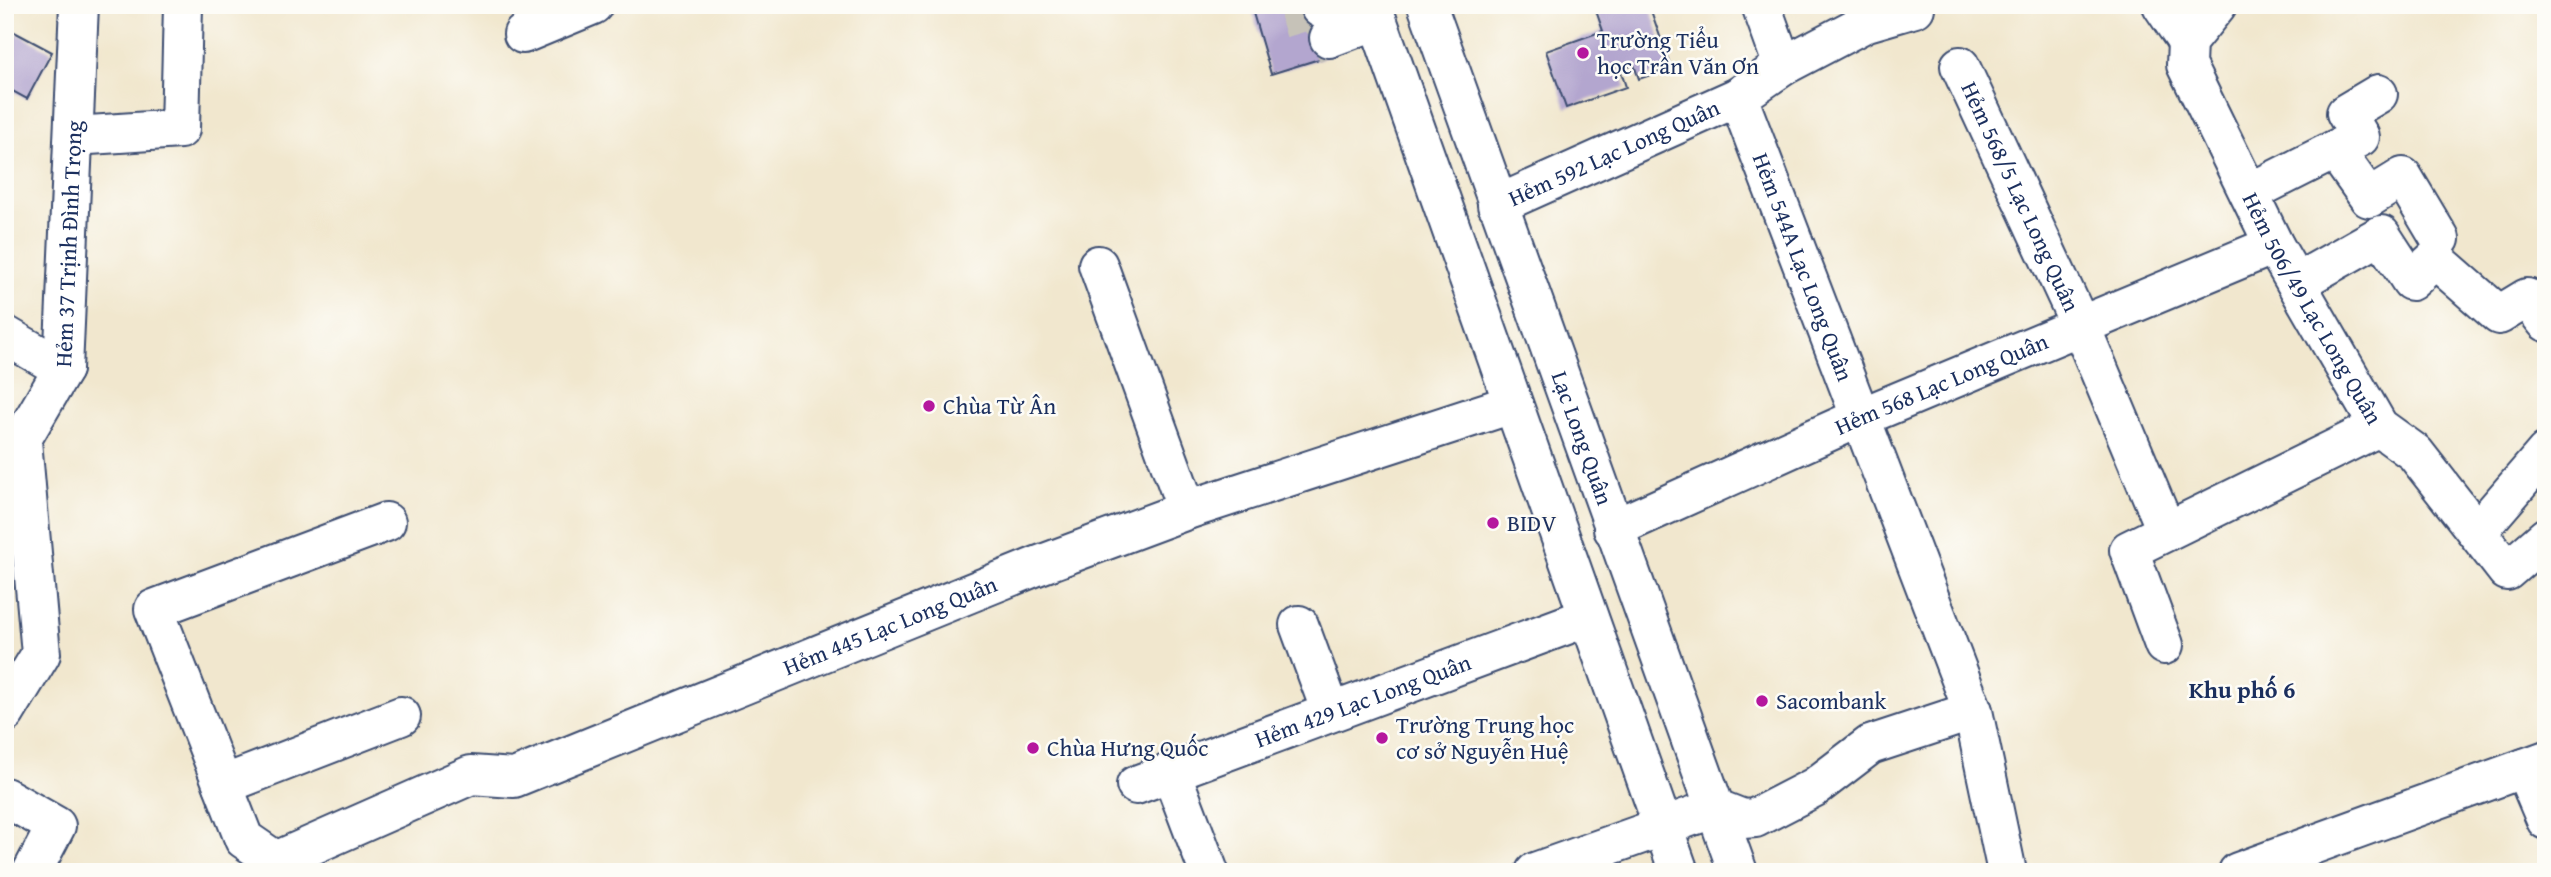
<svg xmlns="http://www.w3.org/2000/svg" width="2551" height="877" font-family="'Gentium Book Plus',serif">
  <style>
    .building { fill: #b3a6cf }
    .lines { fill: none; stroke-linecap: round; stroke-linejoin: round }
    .minor-tunnel { stroke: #c6c2b8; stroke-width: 38; stroke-dasharray: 38 19; stroke-linecap: butt }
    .minor-casing { stroke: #3b4b6f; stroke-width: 42 }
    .major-casing { stroke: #3b4b6f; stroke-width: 42 }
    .minor { stroke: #fff; stroke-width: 38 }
    .major { stroke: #fff; stroke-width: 38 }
    .poi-dot { fill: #b5179e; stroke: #fdfcf7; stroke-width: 2.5 }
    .labels { text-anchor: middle; stroke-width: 5; stroke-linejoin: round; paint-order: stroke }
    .poi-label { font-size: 23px; fill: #1b2f5e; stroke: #fdfcf7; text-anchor: start }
    .street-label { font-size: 23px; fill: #1b2f5e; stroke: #fdfcf7 }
    .neighbourhood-label { font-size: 24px; font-weight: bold; fill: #1b2f5e; stroke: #fdfcf7 }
  </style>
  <rect width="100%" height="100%" fill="#fdfcf7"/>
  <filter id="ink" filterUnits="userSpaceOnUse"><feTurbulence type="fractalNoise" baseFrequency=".0143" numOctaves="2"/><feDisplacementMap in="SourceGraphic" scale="14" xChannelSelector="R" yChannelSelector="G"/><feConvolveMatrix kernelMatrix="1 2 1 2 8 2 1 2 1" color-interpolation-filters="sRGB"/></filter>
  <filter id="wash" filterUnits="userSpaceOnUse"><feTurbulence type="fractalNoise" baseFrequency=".00686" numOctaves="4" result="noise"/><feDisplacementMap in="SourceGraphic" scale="28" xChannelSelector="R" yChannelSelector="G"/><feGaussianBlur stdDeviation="1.57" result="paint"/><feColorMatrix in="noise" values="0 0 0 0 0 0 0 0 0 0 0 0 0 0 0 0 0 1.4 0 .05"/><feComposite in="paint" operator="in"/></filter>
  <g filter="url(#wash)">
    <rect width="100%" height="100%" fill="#f1e7ce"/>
    <g id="blocks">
      <!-- building -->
      <g class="building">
        <polygon points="1279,5 1319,5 1335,54 1271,74 1253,13"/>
        <polygon points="1594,5 1649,5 1671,68 1639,79 1634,65 1620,69 1626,87 1566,108 1546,51 1603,31"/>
        <polygon points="5,27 52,52 27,99 5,87"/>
      </g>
    </g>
  </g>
  <g filter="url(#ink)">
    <use href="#blocks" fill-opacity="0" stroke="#3b4b6f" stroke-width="2"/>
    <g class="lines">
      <!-- minor-tunnel -->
      <polyline class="minor-tunnel" points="1320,8 1300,16 1309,46 1329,38"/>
      <defs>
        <g id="minor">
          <polyline points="1761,5 1783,66"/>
          <polyline points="2162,5 2187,42"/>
          <path id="s1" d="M2217,5L2187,42L2186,65L2274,245L2379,427L2415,453L2507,571L2546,537"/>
          <polyline points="1320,8 1327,5"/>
          <polyline points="523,34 593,5"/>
          <polyline points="1329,38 1377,20"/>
          <path id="s2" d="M1960,66L2081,327L2166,530"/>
          <path id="s3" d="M1738,97L1973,711L2007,872"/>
          <polyline points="74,136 180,129 183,5"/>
          <polyline points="2335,150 2369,198 2403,177 2440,239"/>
          <polyline points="2249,193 2360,137 2346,113 2378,94"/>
          <path id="s4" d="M1497,205L1738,97L1783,66L1867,22L1915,8V5"/>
          <polyline points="1098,265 1187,510"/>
          <polyline points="2296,283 2381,235 2411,281 2435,259 2499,315 2527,298 2546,322"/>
          <polyline points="5,335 63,369"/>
          <path id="s5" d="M5,468L63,369L79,5"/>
          <path id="s6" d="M1613,529L1859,418L2274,245"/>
          <polyline points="2477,532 2546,452"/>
          <polyline points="1299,625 1331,712"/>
          <polyline points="2164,645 2129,550 2379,427"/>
          <polyline points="5,713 41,654 22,441"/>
          <polyline points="2524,768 2546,820"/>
          <polyline points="1171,772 1209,872"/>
          <polyline points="223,785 401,716"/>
          <path id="s7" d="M1136,785L1588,617"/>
          <polyline points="5,797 56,826 32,872"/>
          <path id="s8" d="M276,861L471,775L514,778L1037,566L1187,510L1512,404"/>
          <polyline points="281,872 276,861 244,839 154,609 386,522"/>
          <polyline points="1535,872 1715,808 1743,819 1755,818 1815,787 1870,745 1973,711"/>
          <polyline points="2238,872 2546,760"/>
        </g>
        <g id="major">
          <polyline points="1372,5 1679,872"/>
          <path id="s9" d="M1427,5L1738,872"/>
        </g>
      </defs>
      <!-- minor casing -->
      <use href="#minor" class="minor-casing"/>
      <!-- major casing -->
      <use href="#major" class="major-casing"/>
      <!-- minor -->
      <use href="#minor" class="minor"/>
      <!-- major -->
      <use href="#major" class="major"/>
    </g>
  </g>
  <!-- markers -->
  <g class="poi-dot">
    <circle cx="1583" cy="53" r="7"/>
    <circle cx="929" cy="406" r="7"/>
    <circle cx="1493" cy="523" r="7"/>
    <circle cx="1762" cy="701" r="7"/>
    <circle cx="1382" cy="738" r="7"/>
    <circle cx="1033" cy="748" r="7"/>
  </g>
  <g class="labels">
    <!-- poi labels -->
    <g class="poi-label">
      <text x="1597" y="48">Trường Tiểu<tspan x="1597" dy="26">học Trần Văn Ơn</tspan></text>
      <text x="943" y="414">Chùa Từ Ân</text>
      <text x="1507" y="531">BIDV</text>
      <text x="1776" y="709">Sacombank</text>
      <text x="1396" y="733">Trường Trung học<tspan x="1396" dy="26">cơ sở Nguyễn Huệ</tspan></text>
      <text x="1047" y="756">Chùa Hưng Quốc</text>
    </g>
    <!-- street labels -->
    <g class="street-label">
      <text dy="8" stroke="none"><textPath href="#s4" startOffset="128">Hẻm 592 Lạc Long Quân</textPath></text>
      <text dy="8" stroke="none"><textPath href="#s2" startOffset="144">Hẻm 568/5 Lạc Long Quân</textPath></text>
      <text dy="8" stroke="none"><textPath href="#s5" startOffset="240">Hẻm 37 Trịnh Đình Trọng</textPath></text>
      <text dy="8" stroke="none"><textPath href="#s3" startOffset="182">Hẻm 544A Lạc Long Quân</textPath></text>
      <text dy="8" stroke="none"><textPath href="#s1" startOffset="345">Hẻm 506/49 Lạc Long Quân</textPath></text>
      <text dy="8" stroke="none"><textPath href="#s6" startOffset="359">Hẻm 568 Lạc Long Quân</textPath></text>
      <text dy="8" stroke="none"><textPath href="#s9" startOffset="460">Lạc Long Quân</textPath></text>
      <text dy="8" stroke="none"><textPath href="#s8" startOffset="662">Hẻm 445 Lạc Long Quân</textPath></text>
      <text dy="8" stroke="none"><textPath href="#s7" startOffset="242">Hẻm 429 Lạc Long Quân</textPath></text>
    </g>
    <!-- neighbourhood labels -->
    <g class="neighbourhood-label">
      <text x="2242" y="698">Khu phố 6</text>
    </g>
  </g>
  <!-- margin -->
  <rect width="2551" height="877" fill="none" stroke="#fdfcf7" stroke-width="28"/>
</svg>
